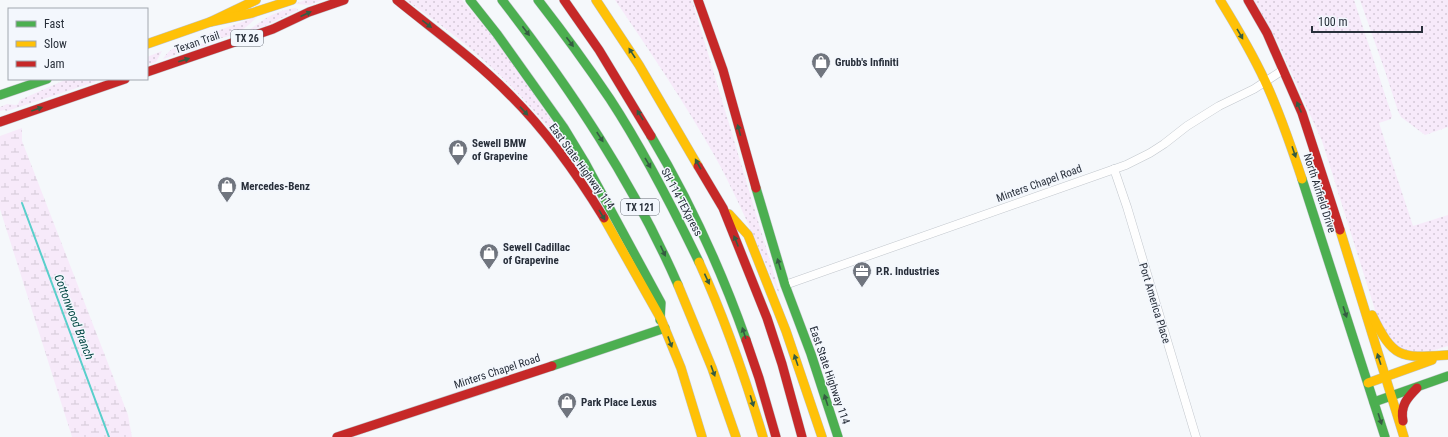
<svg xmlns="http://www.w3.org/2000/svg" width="1448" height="437" font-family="'Roboto Condensed',sans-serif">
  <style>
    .grass { fill: url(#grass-dots) }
    .wetland { fill: url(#wetland-marsh) }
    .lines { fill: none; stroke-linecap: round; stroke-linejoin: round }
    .stream { stroke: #59cfcb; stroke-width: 2 }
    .street-casing { stroke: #c1c6cc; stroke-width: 9 }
    .fast-casing { stroke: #c1c6cc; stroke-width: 10 }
    .slow-casing { stroke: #c1c6cc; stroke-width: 10 }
    .jam-casing { stroke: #c1c6cc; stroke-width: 10 }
    .street { stroke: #fefefe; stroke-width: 8 }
    .fast { stroke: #4caf50; stroke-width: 9 }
    .slow { stroke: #ffc107; stroke-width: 9 }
    .jam { stroke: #c62828; stroke-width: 9 }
    .oneway { fill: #355c42 }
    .labels { text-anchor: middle; stroke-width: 3; stroke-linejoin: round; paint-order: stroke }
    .shield { fill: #f3f7fd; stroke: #656b74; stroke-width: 1 }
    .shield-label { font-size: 10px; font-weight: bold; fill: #282f3a }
    .street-label { font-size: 11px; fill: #282f3a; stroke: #f3f7fd }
    .poi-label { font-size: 11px; font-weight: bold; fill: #282f3a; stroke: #f3f7fd; text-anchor: start }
    .water-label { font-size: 12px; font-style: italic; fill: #004542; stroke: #f3f7fd }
  </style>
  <defs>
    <pattern id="grass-dots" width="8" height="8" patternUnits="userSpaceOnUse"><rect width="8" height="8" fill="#f7eafa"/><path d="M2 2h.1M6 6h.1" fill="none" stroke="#d4c9d7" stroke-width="1.8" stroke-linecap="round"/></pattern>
    <pattern id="wetland-marsh" width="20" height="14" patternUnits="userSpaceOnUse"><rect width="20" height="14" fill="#f7eafa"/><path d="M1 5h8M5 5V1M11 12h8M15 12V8" fill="none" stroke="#d4c9d7"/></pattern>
  </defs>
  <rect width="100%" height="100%" fill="#f5f8fb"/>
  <!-- grass -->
  <g class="grass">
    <polygon points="305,0 323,0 310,5 295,4"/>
    <path d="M406,0H462C507,50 542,108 580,163L577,164C546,122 512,84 472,50C451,32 428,16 406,0Z"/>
    <path d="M615,0H692L782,301C760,252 740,201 713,153C683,100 649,50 615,0Z"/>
    <polygon points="1254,0 1354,0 1392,116 1391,119 1379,123 1413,226 1448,215 1448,346 1428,352 1407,352 1391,343 1381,329 1322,141 1278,43"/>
    <polygon points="1360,0 1448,0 1448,127 1425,135 1401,117 1398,111 1386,74"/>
    <path d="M296,8L298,10L267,25L245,33C263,20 273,11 296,8Z"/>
    <path d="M258,16C239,36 225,41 198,38Z"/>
    <path d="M193,43L210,44L163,59C169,48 181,44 193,43Z"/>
    <polygon points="162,51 156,62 147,65 147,57"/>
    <polygon points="67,79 96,79 95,82 7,111 4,110 0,111 0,107 7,104 16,105 18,104 20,100"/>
  </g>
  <!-- wetland -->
  <polygon class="wetland" points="22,128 22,141 128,415 132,437 72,437 0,209 0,136"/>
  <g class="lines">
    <!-- stream -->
    <polyline class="stream" points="22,203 109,437"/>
    <defs>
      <g id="street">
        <polyline points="1114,169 1127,207 1196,437"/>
        <polyline points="785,285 1126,165 1150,153 1164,144 1187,126 1219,106 1254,89 1283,70"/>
      </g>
      <g id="fast">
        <polyline points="470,0 497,34 564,128 584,161 661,303 660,320"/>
        <path d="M502,0C571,89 633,182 678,285"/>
        <path d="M538,0C563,32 587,65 610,99C644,151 672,206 699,262"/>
        <polyline points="0,95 47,79"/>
        <path d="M651,136C689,200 721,269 746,340"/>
        <polyline points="1302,179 1385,437"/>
        <polyline points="756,188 785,285 811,354 838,437"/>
        <polyline points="552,366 665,328"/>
        <polyline points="1374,402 1448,376"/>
      </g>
      <g id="slow">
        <polyline points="596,0 639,65 698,166"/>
        <path d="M1220,0C1236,26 1252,53 1265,81C1280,113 1291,146 1302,179"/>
        <polyline points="210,22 256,0"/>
        <polyline points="147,44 210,22 252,13 292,0"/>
        <polyline points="729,214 748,235 786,331 822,437"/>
        <polyline points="604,218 661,319 681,368 702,437"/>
        <polyline points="1340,230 1404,437"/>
        <path d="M699,262C725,319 745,377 763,437"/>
        <polyline points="678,285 712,368 736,437"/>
        <path d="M1372,315C1394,360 1401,358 1448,355"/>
        <polyline points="1368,383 1432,360"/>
      </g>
      <g id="jam">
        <path d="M397,0C435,31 476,60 511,96C547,132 577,174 604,218"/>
        <polyline points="564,0 599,50 651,136"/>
        <polyline points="698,0 723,70 756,188"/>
        <polyline points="1248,0 1267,33 1302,113 1340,230"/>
        <polyline points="147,72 273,29 309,12 344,0"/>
        <polyline points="0,122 125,79"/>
        <polyline points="698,166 723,208 767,318 782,364 802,437"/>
        <polyline points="746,340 759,378 776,437"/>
        <path d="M1403,421C1400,406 1407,398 1417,388"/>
        <polyline points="337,437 552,366"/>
      </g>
    </defs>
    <!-- street casing -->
    <use href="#street" class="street-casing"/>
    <!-- fast casing -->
    <use href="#fast" class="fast-casing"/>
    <!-- slow casing -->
    <use href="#slow" class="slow-casing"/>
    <!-- jam casing -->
    <use href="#jam" class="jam-casing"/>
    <!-- street -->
    <use href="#street" class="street"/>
    <!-- fast -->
    <use href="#fast" class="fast"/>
    <!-- slow -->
    <use href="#slow" class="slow"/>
    <!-- jam -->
    <use href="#jam" class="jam"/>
  </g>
  <!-- one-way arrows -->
  <defs><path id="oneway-solid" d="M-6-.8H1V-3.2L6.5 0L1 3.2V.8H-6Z"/></defs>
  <g class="oneway">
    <use href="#oneway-solid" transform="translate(306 14) rotate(-24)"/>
    <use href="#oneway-solid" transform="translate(427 24) rotate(38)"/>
    <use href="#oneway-solid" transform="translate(526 31) rotate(53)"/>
    <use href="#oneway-solid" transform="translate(1240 34) rotate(60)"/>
    <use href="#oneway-solid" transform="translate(570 42) rotate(53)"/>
    <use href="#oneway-solid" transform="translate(632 53) rotate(-123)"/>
    <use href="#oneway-solid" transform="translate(184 60) rotate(-18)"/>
    <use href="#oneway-solid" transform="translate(1299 107) rotate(-113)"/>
    <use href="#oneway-solid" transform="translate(37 109) rotate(-19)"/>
    <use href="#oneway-solid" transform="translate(524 111) rotate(47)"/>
    <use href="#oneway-solid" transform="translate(640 115) rotate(-121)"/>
    <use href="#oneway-solid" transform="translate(739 130) rotate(-105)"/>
    <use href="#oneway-solid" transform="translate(600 137) rotate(57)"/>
    <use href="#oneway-solid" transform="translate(1294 152) rotate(71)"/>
    <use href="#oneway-solid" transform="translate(648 163) rotate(60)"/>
    <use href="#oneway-solid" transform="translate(698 164) rotate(-119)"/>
    <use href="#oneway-solid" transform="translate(602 215) rotate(59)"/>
    <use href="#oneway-solid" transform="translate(736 241) rotate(-112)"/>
    <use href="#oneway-solid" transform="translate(663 251) rotate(65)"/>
    <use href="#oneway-solid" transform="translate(779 264) rotate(-107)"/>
    <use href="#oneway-solid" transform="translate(707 279) rotate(65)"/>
    <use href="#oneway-solid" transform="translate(1345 312) rotate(72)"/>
    <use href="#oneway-solid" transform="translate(744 333) rotate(-108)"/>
    <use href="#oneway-solid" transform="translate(670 342) rotate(70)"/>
    <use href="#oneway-solid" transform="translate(1379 359) rotate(-108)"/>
    <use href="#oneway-solid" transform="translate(796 360) rotate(-109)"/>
    <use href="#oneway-solid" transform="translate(713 371) rotate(70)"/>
    <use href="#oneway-solid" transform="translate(826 400) rotate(-108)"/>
    <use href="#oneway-solid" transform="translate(752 401) rotate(73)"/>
    <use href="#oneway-solid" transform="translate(1380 419) rotate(72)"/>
  </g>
  <!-- icons -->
  <defs>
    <symbol id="shop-pin" viewBox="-11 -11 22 30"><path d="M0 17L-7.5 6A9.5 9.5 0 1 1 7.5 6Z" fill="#70757e" stroke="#f3f7fd"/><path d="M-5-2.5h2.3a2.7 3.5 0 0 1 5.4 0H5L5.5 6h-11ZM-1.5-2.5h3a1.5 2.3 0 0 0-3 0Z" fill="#fff"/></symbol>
    <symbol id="office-pin" viewBox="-11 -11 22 30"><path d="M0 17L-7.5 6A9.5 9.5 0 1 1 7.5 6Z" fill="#70757e" stroke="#f3f7fd"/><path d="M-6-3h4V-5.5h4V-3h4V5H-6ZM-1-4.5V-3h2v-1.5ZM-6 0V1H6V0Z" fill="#fff"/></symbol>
  </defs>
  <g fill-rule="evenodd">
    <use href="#shop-pin" x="810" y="51" width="22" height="30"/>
    <use href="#shop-pin" x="447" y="138" width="22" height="30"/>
    <use href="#shop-pin" x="216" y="175" width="22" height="30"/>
    <use href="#shop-pin" x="478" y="242" width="22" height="30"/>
    <use href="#office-pin" x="851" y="260" width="22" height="30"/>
    <use href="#shop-pin" x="556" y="391" width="22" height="30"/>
  </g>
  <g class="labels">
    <!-- shield labels -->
    <g class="shield">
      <rect x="231" y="30" width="32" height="16" rx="3"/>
      <rect x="621" y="199" width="38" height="16" rx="3"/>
    </g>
    <g class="shield-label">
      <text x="247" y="42">TX 26</text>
      <text x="640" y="211">TX 121</text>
    </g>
    <!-- street labels -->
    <g class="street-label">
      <text transform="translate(197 42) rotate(-19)" y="4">Texan Trail</text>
      <text transform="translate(582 166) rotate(54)" y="4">East State Highway 114</text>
      <text transform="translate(1039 183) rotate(-20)" y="4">Minters Chapel Road</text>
      <text transform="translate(1320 193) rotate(72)" y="4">North Airfield Drive</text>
      <text transform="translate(682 202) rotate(62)" y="4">SH 114 TEXpress</text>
      <text transform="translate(1155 303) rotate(73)" y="4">Port America Place</text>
      <text transform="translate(497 371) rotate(-18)" y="4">Minters Chapel Road</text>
      <text transform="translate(830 375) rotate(71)" y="4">East State Highway 114</text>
    </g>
    <!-- poi labels -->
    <g class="poi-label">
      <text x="835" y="66">Grubb's Infiniti</text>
      <text x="472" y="147">Sewell BMW<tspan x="472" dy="13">of Grapevine</tspan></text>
      <text x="241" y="190">Mercedes-Benz</text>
      <text x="503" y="251">Sewell Cadillac<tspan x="503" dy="13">of Grapevine</tspan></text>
      <text x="876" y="275">P.R. Industries</text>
      <text x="581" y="406">Park Place Lexus</text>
    </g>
    <!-- water labels -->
    <g class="water-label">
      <text transform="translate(74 317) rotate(69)" y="4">Cottonwood Branch</text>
    </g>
  </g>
  <!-- legend -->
  <rect x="8" y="8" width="140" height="72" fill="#f3f7fd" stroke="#a2a7af"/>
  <rect x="16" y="21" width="20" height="6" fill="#4caf50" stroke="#a2a7af"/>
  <text x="44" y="28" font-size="12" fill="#282f3a">Fast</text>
  <rect x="16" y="41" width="20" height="6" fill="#ffc107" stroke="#a2a7af"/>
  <text x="44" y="48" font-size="12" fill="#282f3a">Slow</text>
  <rect x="16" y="61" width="20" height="6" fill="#c62828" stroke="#a2a7af"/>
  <text x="44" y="68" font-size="12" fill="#282f3a">Jam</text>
  <!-- scale -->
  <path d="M1312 26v6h110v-6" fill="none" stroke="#282f3a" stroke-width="2"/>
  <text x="1318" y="26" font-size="12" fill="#282f3a" stroke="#f3f7fd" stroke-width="3" paint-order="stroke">100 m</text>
</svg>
